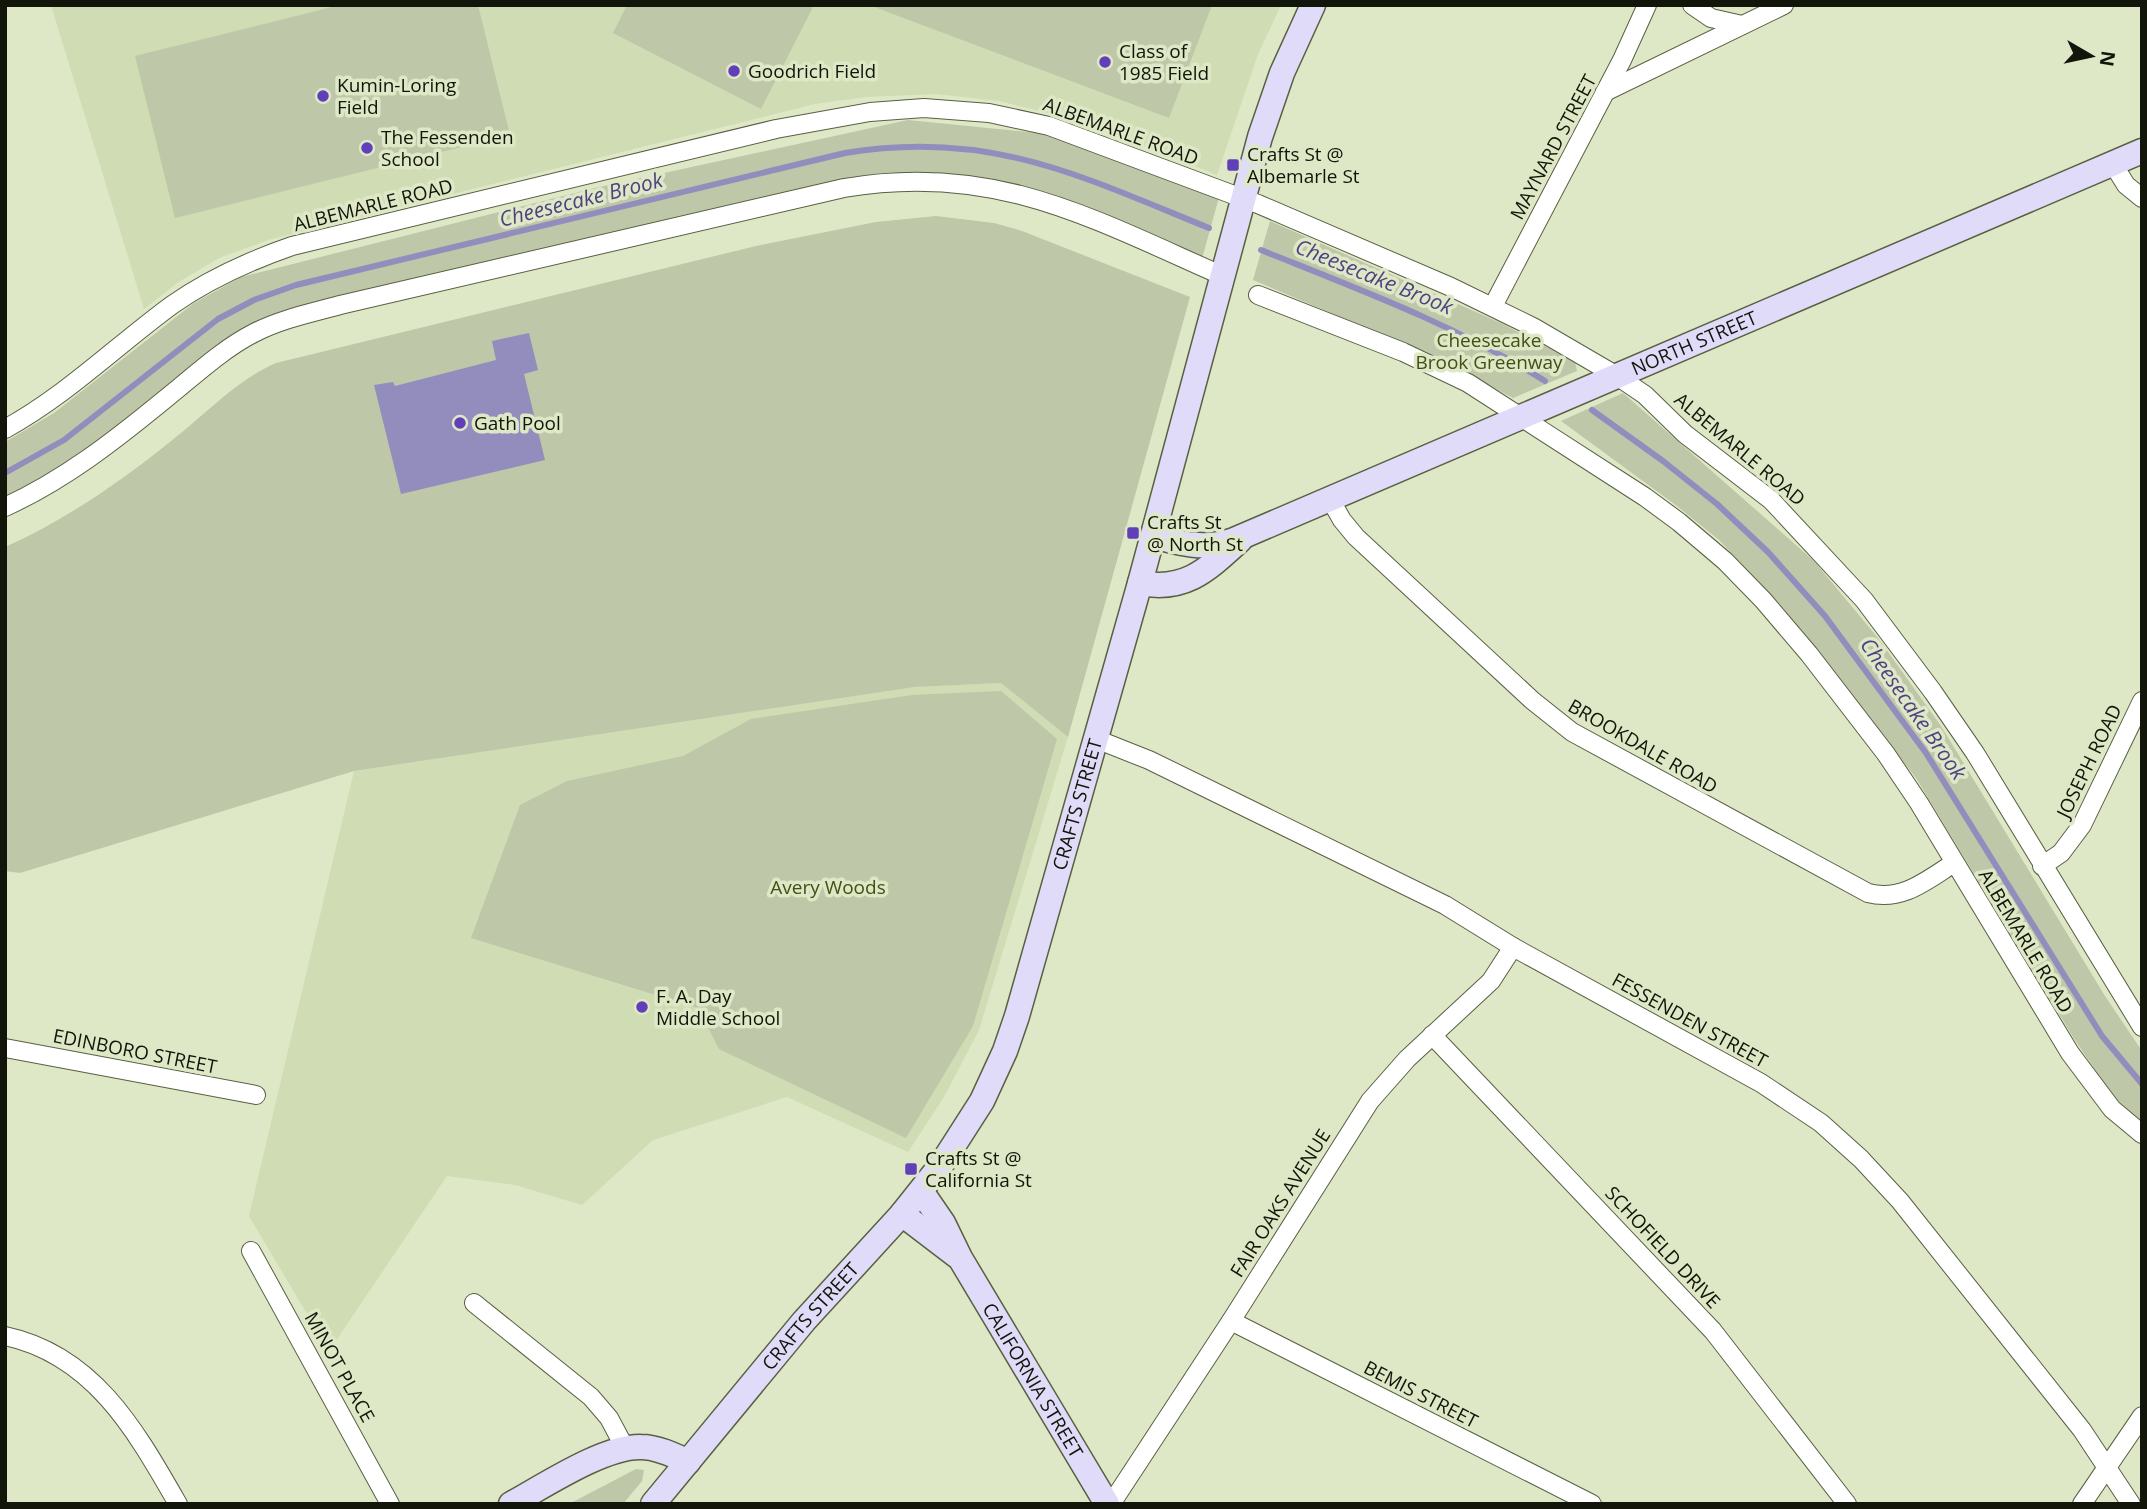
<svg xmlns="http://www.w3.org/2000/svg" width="2147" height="1509" font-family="'Open Sans',sans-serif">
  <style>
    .built { fill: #d0dcb3 }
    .green { fill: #bec7a7 }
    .water { fill: #938dbe }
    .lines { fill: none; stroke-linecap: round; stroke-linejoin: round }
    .stream { stroke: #938dbe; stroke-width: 6 }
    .street-casing { stroke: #586043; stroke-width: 20 }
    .secondary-casing { stroke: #586043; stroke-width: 27 }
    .street { stroke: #fff; stroke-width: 18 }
    .secondary { stroke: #e0dbf9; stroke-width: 24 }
    .poi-dot { fill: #603fb8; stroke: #dee8c6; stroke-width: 2.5 }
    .labels { text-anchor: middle; stroke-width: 7; stroke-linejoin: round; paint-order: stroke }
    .poi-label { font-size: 19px; fill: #121509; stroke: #dee8c6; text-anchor: start }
    .street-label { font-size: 19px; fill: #121509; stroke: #dee8c6 }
    .park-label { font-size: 19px; fill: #444f16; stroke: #dee8c6 }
    .water-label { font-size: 21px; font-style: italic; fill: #4e4281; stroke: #dee8c6 }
  </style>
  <rect width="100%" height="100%" fill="#dee8c6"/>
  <!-- built -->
  <g class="built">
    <polygon points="51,5 1281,5 1257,57 1217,175 1081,121 999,101 936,94 866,97 815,104 268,240 219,258 177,283 144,309"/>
    <polygon points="1001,683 1068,737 979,1030 944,1097 908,1152 787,1097 653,1140 582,1205 515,1185 447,1176 329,1351 249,1216 354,771 915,687"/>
  </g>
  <!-- green -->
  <g class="green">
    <polygon points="340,5 478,5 510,135 175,218 135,56"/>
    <polygon points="627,5 814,5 761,109 613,33"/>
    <polygon points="869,5 1212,5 1169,118"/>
    <polygon points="908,120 1039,133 1221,190 1200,266 1039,199 873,183 255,332 81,465 5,506 5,442 54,413 194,303 241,277 595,188"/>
    <path d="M936,216L994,223L1022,231L1190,297L1068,737L1001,683L915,687L354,771L20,873L5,871V547C70,518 127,477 181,433C212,408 239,379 276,363L756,246L876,222Z"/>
    <polygon points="1270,221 1503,324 1575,362 1577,371 1513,398 1435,357 1253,280"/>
    <polygon points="1623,393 1814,561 1878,638 1941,726 2105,996 2142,1051 2142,1123 2112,1095 2073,1037 1916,778 1775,599 1719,540 1677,506 1561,421"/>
    <polygon points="1001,691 1057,739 973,1026 906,1138 719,1049 698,1008 471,938 520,805 567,781 683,756 751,719 912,695"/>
    <polygon points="636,1469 644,1470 642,1481 623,1504 569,1504"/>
  </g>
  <!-- water -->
  <polygon class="water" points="529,333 538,370 524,374 545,460 401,494 374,385 393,382 395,386 496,360 492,341"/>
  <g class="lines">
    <!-- stream -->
    <g class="stream">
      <path d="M1261,250C1358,289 1456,325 1545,381"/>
      <polyline points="1592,410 1663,461 1717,504 1768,552 1825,616 1926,753 2102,1036 2142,1084"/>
      <path d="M5,473L64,440L218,319L254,300L296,285L845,153C989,129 1081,176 1209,228"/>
    </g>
    <defs>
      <g id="street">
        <polyline points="1692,5 1711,18 1742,25"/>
        <polyline points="1605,92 1784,5"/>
        <polyline points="2113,164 2126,185 2142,198"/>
        <polyline points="1258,295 1403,352 1468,383 1645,497 1679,522 1725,561 1763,600 1809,654 1886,754 1919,803 2070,1053 2112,1109 2142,1134"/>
        <polyline points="1493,306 1622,60 1647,5"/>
        <path d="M5,429C67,395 116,346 172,305C209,279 249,261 292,246L776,129L870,112L924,108L989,113L1049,126L1258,204L1451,287L1533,327L1617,376L1645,395L1685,434L1771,500L1864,600L1933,692L1975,753L2142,1027"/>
        <path d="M1330,499L1342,520L1356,537L1533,701L1572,732L1868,893C1902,902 1927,880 1954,863"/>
        <path d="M5,507C64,480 114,441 164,400C193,377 221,350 254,333C281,319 311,313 340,305L844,188C993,162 1091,218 1223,276"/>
        <polyline points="1096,739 1149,760 1445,905 1513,947 1761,1083 1821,1123 1861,1159 1900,1201 2082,1430 2131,1504"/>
        <polyline points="2042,866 2061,853 2082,825 2142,701"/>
        <polyline points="1432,1035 1713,1331 1847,1504"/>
        <polyline points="5,1048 256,1095"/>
        <polyline points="251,1251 390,1504"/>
        <polyline points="474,1303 591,1397 609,1418 625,1448"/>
        <polyline points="1231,1321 1592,1504"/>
        <path d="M5,1336C94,1355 136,1431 178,1504"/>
        <polyline points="1111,1504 1231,1321 1370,1101 1407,1059 1491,981 1513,947"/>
        <polyline points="2082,1504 2142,1416"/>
      </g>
      <g id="secondary">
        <path id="s1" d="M1153,536C1182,544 1205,550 1234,540L2142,151"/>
        <path d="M1140,583C1186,592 1208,569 1240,540"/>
        <path id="s2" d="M921,1191L943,1223L960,1258L1107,1504"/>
        <polyline points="902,1214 957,1256"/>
        <path d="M511,1504C544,1486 604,1446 641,1447C657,1447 674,1455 688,1462"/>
        <path id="s3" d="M653,1504L804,1321L902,1214L941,1165L982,1101L1005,1051L1017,1016L1140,583L1260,137L1282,73L1313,5"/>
      </g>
    </defs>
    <!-- street casing -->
    <use href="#street" class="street-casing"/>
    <!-- secondary casing -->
    <use href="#secondary" class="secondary-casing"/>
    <!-- street -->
    <use href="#street" class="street"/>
    <!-- secondary -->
    <use href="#secondary" class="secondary"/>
  </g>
  <!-- markers -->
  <g class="poi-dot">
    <circle cx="1105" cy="62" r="7"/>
    <circle cx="734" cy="71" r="7"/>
    <circle cx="323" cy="96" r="7"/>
    <circle cx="367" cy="148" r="7"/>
    <rect x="1226" y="158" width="14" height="14" rx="3.5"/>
    <circle cx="460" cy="423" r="7"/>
    <rect x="1126" y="526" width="14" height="14" rx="3.5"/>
    <circle cx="642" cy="1007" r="7"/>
    <rect x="904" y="1162" width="14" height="14" rx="3.5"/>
  </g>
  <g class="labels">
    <!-- poi labels -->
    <g class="poi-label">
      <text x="1119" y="58">Class of<tspan x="1119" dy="22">1985 Field</tspan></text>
      <text x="748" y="78">Goodrich Field</text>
      <text x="337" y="92">Kumin-Loring<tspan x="337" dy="22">Field</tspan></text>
      <text x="381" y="144">The Fessenden<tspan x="381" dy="22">School</tspan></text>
      <text x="1247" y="161">Crafts St @<tspan x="1247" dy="22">Albemarle St</tspan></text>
      <text x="474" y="430">Gath Pool</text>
      <text x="1147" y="529">Crafts St<tspan x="1147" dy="22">@ North St</tspan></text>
      <text x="656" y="1003">F. A. Day<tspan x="656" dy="22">Middle School</tspan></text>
      <text x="925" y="1165">Crafts St @<tspan x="925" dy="22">California St</tspan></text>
    </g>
    <!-- street labels -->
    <g class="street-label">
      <text transform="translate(1121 131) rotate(20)" y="7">ALBEMARLE ROAD</text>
      <text transform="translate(1553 147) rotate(-62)" y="7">MAYNARD STREET</text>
      <text transform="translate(373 205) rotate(-14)" y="7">ALBEMARLE ROAD</text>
      <text dy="7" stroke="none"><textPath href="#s1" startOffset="583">NORTH STREET</textPath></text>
      <text transform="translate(1740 449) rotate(40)" y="7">ALBEMARLE ROAD</text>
      <text transform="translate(1643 746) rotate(30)" y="7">BROOKDALE ROAD</text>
      <text transform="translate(2089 761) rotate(-64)" y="7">JOSEPH ROAD</text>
      <text dy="7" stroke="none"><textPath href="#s3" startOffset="833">CRAFTS STREET</textPath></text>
      <text transform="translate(2026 941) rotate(59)" y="7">ALBEMARLE ROAD</text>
      <text transform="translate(1690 1020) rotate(29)" y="7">FESSENDEN STREET</text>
      <text transform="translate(135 1051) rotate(11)" y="7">EDINBORO STREET</text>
      <text transform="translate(1280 1203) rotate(-58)" y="7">FAIR OAKS AVENUE</text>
      <text transform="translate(1663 1247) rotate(47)" y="7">SCHOFIELD DRIVE</text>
      <text dy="7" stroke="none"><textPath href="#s3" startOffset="245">CRAFTS STREET</textPath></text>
      <text transform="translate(340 1367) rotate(61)" y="7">MINOT PLACE</text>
      <text dy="7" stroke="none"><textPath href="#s2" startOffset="220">CALIFORNIA STREET</textPath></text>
      <text transform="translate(1421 1394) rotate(27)" y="7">BEMIS STREET</text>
    </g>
    <!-- park labels -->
    <g class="park-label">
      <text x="1489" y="347">Cheesecake<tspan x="1489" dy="22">Brook Greenway</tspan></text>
      <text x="828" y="894">Avery Woods</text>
    </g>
    <!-- water labels -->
    <g class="water-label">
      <text transform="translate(581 200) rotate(-14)" y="7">Cheesecake Brook</text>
      <text transform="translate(1374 277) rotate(22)" y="7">Cheesecake Brook</text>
      <text transform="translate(1913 709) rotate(55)" y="7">Cheesecake Brook</text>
    </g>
  </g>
  <!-- border -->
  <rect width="2147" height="1509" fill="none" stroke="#121509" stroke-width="14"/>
  <!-- north arrow -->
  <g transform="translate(2091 56) rotate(99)" stroke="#dee8c6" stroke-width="5" paint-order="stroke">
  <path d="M0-5L12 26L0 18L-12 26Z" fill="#121509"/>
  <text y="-10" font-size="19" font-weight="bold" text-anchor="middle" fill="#121509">N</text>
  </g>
</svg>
